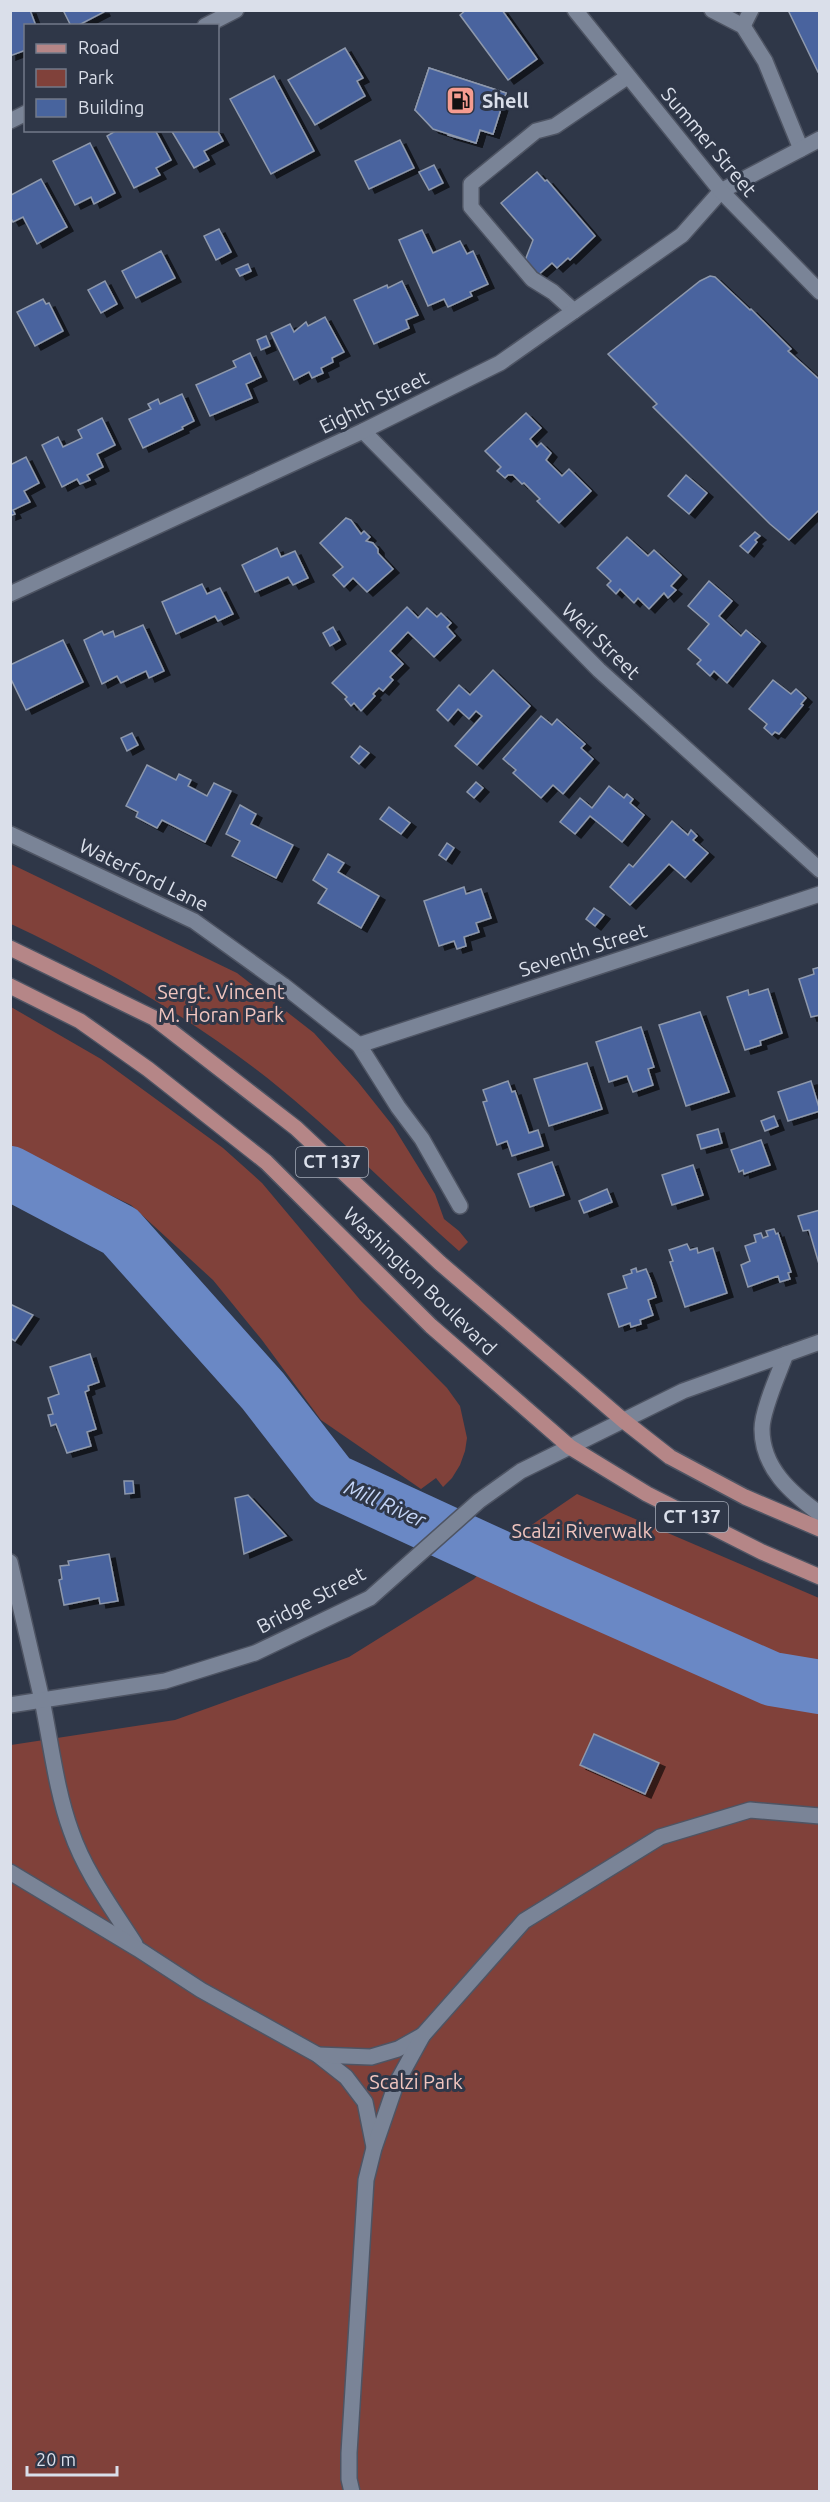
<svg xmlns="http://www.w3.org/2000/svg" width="830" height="2502" font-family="Ubuntu,sans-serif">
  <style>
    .green { fill: #80413a }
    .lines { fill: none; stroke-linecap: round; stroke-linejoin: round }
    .river { stroke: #6a88c5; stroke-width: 54 }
    .building { fill: #48649e; stroke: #8e98ac; stroke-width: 1.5; filter: url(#shadow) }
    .service-casing { stroke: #4e5463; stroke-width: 18 }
    .minor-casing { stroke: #4e5463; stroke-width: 18 }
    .secondary-casing { stroke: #4e5463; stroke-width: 18 }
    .primary-casing { stroke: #4e5463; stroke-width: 18 }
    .service { stroke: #7a8497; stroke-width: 15 }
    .minor { stroke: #7a8497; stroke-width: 15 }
    .secondary { stroke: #7a8497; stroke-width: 15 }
    .primary { stroke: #b58687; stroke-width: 15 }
    .labels { text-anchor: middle; stroke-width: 6; stroke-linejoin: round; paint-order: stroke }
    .shield { fill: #2f3748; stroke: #a7adb9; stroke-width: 1.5 }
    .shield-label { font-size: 18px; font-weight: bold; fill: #dadfea }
    .poi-label { font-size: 20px; font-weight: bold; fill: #dadfea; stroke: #2f3748; text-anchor: start }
    .street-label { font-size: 20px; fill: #dadfea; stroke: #2f3748 }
    .park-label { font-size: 20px; fill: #f1c5bf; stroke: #2f3748 }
    .water-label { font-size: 21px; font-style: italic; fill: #c4d5f7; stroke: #2f3748 }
  </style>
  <defs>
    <filter id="shadow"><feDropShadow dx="6" dy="4" stdDeviation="0" flood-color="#0009"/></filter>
  </defs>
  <rect width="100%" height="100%" fill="#2f3748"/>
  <!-- green -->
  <g class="green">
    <path d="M11,864L237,973L314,1033L358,1082L393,1126L435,1194L444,1219L459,1231L468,1242L459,1251C390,1190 327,1123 253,1067C178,1010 96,964 11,924Z"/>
    <polygon points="11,1007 101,1059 223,1148 262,1183 361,1301 447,1388 460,1406 467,1438 465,1451 460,1465 452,1478 443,1487 436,1478 421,1489 321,1420 262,1340 213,1280 131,1205 11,1148"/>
    <polygon points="577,1494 819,1598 819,2491 11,2492 11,1745 175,1720 349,1657 474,1579 514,1537"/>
  </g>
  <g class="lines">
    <!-- river -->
    <polyline class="river" points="10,1173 120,1231 263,1391 332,1480 551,1581 772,1679 820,1687"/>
  </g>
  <!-- building -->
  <g class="building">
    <polygon points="10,10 30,10 36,26 26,26 26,50 10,56"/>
    <polygon points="63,10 103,10 104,12 77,26 71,26"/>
    <polygon points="466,10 502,10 537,59 508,80 460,15"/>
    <polygon points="788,10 820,10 820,71 818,72"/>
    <polygon points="345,48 363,78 357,81 365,96 315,125 288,80"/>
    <polygon points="429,68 506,93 493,134 480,130 476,143 448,135 452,122 415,110"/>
    <polygon points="429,68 506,93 493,134 480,130 476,143 433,129 415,110"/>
    <polygon points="274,76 314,151 271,174 230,99"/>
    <polygon points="117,130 155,130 171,160 156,168 160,175 134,188 107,136"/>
    <polygon points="171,130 217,130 223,141 204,151 209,160 194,168"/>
    <polygon points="400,140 414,168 369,189 355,161"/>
    <polygon points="90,143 115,193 94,204 91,197 75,205 53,161"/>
    <polygon points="434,165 443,183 429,190 419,172"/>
    <polygon points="537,172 545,181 547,180 595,236 570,260 568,258 557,268 552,263 536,277 524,263 533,240 501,203"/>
    <polygon points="41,179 67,227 37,244 23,217 13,222 10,217 10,198 11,195"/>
    <polygon points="219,229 231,252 216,260 204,236"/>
    <polygon points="422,230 433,253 460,241 467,254 473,251 488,284 470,292 472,296 448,307 444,299 428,306 399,240"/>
    <polygon points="161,251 175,278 136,298 122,271"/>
    <polygon points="248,264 251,271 240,276 236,269"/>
    <polygon points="710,276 715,277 750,310 751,309 791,349 788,351 820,380 820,509 789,540 770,524 653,407 657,404 608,354 700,281"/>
    <polygon points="105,281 117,304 101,313 88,290"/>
    <polygon points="402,281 418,315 406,320 409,328 374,344 354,300 387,285 388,288"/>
    <polygon points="43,299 46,304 49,303 63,331 35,346 17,312"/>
    <polygon points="325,317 344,352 332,358 333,362 321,368 323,373 312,378 309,372 294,380 271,333 290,324 294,332 306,322 308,326"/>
    <polygon points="266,336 270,346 261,350 257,340"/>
    <polygon points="250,353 261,377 246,384 252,398 210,416 196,385 236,367 233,361"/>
    <polygon points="182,394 194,421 182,427 183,429 143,448 129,419 151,409 148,404 158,399 160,404"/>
    <polygon points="526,413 541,428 530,439 537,447 541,443 551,453 546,460 562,476 569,469 591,491 559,523 537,501 540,499 524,483 522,484 513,475 508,475 505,478 497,471 501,467 485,451"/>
    <polygon points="102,418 115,445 97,454 103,467 87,475 90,480 80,484 77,479 62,487 42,445 58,437 63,447 82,438 78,430"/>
    <polygon points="26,457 39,483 24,491 30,502 13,510 15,514 10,516 10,465"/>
    <polygon points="686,475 707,493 689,514 668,496"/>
    <polygon points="346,518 351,520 361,534 364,531 370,537 366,541 373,543 378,549 378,553 393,569 367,592 353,578 344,587 333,575 343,567 320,543"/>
    <polygon points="755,532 760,536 755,540 757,542 748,553 740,546"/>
    <polygon points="627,537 648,556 654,550 681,575 671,586 676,590 668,598 664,593 649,609 638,598 634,603 620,589 616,594 607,585 611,581 597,568"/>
    <polygon points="277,548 281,557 295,551 308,578 293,585 288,577 255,592 242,565"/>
    <polygon points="709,581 732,601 719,616 741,636 746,630 760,642 727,683 714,671 710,676 697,664 701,660 688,649 709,624 688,606"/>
    <polygon points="202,584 207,594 220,588 233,614 218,621 215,616 176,634 162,602"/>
    <polygon points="407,607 418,618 427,608 437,617 441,613 451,623 447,627 455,636 434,657 408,632 390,651 403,664 390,677 393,680 383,691 379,688 373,694 375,696 361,711 354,703 351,706 345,699 347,697 332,683"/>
    <polygon points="143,625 164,671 149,678 146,671 121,683 117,676 102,684 84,640 102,631 104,635 113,631 115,637"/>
    <polygon points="333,627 340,640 330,646 323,633"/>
    <polygon points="63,640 83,682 26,710 10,677 10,665"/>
    <polygon points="493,670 530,706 477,765 455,746 482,716 476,711 469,719 458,709 448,721 437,710 459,685 470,695"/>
    <polygon points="773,680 791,694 796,689 806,698 801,704 803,705 779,734 775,732 772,735 764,728 767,724 749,709"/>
    <polygon points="541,716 552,725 557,719 585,744 581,748 593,759 563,794 553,785 541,798 513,773 516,770 503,759"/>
    <polygon points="132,733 138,745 127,751 121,738"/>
    <polygon points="360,746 369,753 359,764 351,757"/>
    <polygon points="147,765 176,780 179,774 191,780 188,786 207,796 214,783 231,791 205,842 162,820 157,828 136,817 138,812 126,806"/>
    <polygon points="476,782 483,788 474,798 467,792"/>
    <polygon points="609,786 624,798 627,794 633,799 630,803 644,815 622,842 590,816 575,834 560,822 580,798 592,808"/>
    <polygon points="240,805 256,814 251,824 293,845 276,878 232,856 240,841 226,834"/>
    <polygon points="389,807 410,823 401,834 380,819"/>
    <polygon points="672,821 688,835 691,830 697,836 693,840 708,853 685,878 669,864 630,905 610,887 629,864 633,867"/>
    <polygon points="447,843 454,848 446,860 439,855"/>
    <polygon points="328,854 344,863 338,872 379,896 361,928 318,903 327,889 313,880"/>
    <polygon points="464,887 466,894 481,889 491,918 476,923 479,932 464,937 466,946 457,949 454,941 439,946 424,901"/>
    <polygon points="594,908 604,915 595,926 586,919"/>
    <polygon points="820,967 820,1015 811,1017 799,979 814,974 813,969"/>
    <polygon points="768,989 782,1033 760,1041 761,1045 745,1050 727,997 748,990 749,995"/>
    <polygon points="700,1012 729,1092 686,1106 659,1025"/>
    <polygon points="641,1027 654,1067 648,1069 653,1085 633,1092 627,1076 609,1082 596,1042"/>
    <polygon points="587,1063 602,1109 549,1126 534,1079"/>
    <polygon points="508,1081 512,1092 515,1091 529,1133 538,1130 543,1146 512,1156 507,1141 497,1145 483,1102 487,1101 483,1090"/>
    <polygon points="811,1081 820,1111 788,1121 778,1092"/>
    <polygon points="774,1116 778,1126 765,1131 761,1121"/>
    <polygon points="718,1129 722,1143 701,1149 697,1135"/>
    <polygon points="761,1140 770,1165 744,1174 743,1170 739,1172 731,1150"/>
    <polygon points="552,1162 564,1195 530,1207 518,1174"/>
    <polygon points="693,1165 703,1195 672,1205 662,1175"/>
    <polygon points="607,1189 612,1202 584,1213 579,1201"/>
    <polygon points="820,1210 820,1263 819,1264 809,1230 803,1231 798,1216"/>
    <polygon points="774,1229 776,1234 778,1233 791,1272 788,1273 790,1279 780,1282 778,1276 748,1287 741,1265 750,1261 745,1246 756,1242 754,1235 761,1233 763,1238 768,1236 766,1231"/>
    <polygon points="687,1244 690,1250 697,1248 698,1253 713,1248 727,1293 685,1307 670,1262 673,1261 669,1250"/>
    <polygon points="636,1268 637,1272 646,1269 651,1281 656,1297 648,1300 653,1315 640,1320 641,1324 631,1327 630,1323 619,1327 608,1294 627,1288 623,1276 632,1273 631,1270"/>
    <polygon points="10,1304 33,1315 15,1341 10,1338"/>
    <polygon points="90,1354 99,1382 88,1386 89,1390 85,1392 96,1429 87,1432 91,1446 67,1453 56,1424 51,1426 48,1415 53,1414 48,1398 59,1394 50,1367"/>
    <polygon points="124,1481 133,1481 134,1493 125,1494"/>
    <polygon points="248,1495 286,1536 244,1554 235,1498"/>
    <polygon points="109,1554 118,1601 100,1604 99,1598 64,1605 59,1580 62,1579 60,1566 69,1565 68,1561"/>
    <polygon points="594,1734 659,1763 645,1794 580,1765"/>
  </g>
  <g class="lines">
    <defs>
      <g id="service">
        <polyline points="712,10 743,26 765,61 801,149"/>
        <polyline points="743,26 751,10"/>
        <polyline points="721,191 820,139"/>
        <polyline points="574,311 553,292 532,279 471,207 471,184 536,131 555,126 627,77"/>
        <path d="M42,1700C51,1743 56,1790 71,1831C85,1872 112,1908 135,1944"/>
        <polyline points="10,1872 138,1949 201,1990 318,2055 346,2077 365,2102 374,2147"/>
        <polyline points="318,2055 371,2057 398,2049 423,2035"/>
        <polyline points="352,2492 349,2479 349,2453 366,2180 374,2148 396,2084 423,2035 524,1921 660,1837 750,1810 820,1816"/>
      </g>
      <g id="minor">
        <polyline points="205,26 236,10"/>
        <polyline points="10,121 26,113"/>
        <polyline points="363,431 599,670 820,870"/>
        <polyline points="10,594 363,431 500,363 682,235 721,191"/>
        <polyline points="10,834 194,921 283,985 359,1045 398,1107 422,1139 460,1206"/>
        <polyline points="359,1045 820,894"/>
        <polyline points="10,1562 42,1700"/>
      </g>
      <g id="secondary">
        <polyline points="575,10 721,191 820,292"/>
        <path d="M786,1354C779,1373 762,1410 762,1429C762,1468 791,1493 820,1514"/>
        <polyline points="10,1705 165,1681 255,1653 370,1598 479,1501 521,1471 683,1391 820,1342"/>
      </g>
      <g id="primary">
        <polyline points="10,948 154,1018 296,1128 440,1263 624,1421 670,1457 745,1497 820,1529"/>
        <polyline points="10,986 80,1021 148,1069 266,1162 431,1326 570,1447 647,1494 762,1552 820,1577"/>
      </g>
    </defs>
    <!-- service casing -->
    <use href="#service" class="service-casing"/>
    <!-- minor casing -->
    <use href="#minor" class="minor-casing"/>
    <!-- secondary casing -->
    <use href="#secondary" class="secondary-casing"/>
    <!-- primary casing -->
    <use href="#primary" class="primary-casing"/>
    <!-- service -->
    <use href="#service" class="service"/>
    <!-- minor -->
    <use href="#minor" class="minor"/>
    <!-- secondary -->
    <use href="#secondary" class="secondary"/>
    <!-- primary -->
    <use href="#primary" class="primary"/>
  </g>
  <!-- icons -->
  <defs>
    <symbol id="fuel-square" viewBox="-11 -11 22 22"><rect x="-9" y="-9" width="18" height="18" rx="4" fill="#f59c90" stroke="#2f3748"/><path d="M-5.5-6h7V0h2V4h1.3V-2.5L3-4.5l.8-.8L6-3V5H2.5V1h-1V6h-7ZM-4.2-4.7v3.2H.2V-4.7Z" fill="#111"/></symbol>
  </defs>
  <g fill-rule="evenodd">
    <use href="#fuel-square" x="444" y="84" width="33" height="33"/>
  </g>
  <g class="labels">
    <!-- shield labels -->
    <g class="shield">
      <rect x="296" y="1147" width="72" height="30" rx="4.5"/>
      <rect x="656" y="1502" width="72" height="30" rx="4.5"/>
    </g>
    <g class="shield-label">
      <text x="332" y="1168">CT 137</text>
      <text x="692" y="1523">CT 137</text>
    </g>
    <!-- poi labels -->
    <g class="poi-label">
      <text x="482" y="108">Shell</text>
    </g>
    <!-- street labels -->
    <g class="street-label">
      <text transform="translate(709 142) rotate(50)" y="7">Summer Street</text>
      <text transform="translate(374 402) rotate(-26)" y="7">Eighth Street</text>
      <text transform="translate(601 641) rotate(44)" y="7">Weil Street</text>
      <text transform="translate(144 875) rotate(26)" y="7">Waterford Lane</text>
      <text transform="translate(583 950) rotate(-18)" y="7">Seventh Street</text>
      <text transform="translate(420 1281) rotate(44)" y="7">Washington Boulevard</text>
      <text transform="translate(311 1600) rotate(-28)" y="7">Bridge Street</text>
    </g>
    <!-- park labels -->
    <g class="park-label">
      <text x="221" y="999">Sergt. Vincent<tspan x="221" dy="23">M. Horan Park</tspan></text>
      <text x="582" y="1538">Scalzi Riverwalk</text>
      <text x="416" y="2089">Scalzi Park</text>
    </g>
    <!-- water labels -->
    <g class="water-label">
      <text transform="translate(385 1504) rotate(24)" y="7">Mill River</text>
    </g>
  </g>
  <!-- border -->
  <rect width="830" height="2502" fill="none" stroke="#dadfea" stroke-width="24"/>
  <!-- legend -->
  <rect x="24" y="24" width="195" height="108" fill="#2f3748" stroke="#737a89" stroke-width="1.5"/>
  <rect x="36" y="44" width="30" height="9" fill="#b58687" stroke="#737a89" stroke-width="1.5"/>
  <text x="78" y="54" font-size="18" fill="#dadfea">Road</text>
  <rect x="36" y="69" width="30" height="18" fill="#80413a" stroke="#737a89" stroke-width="1.5"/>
  <text x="78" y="84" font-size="18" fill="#dadfea">Park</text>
  <rect x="36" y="99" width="30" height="18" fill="#48649e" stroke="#737a89" stroke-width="1.5"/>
  <text x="78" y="114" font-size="18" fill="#dadfea">Building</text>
  <!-- scale -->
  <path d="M27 2466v9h90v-9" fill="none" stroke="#dadfea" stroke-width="3"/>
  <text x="36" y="2466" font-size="18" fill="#dadfea" stroke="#2f3748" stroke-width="4.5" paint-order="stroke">20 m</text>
</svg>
